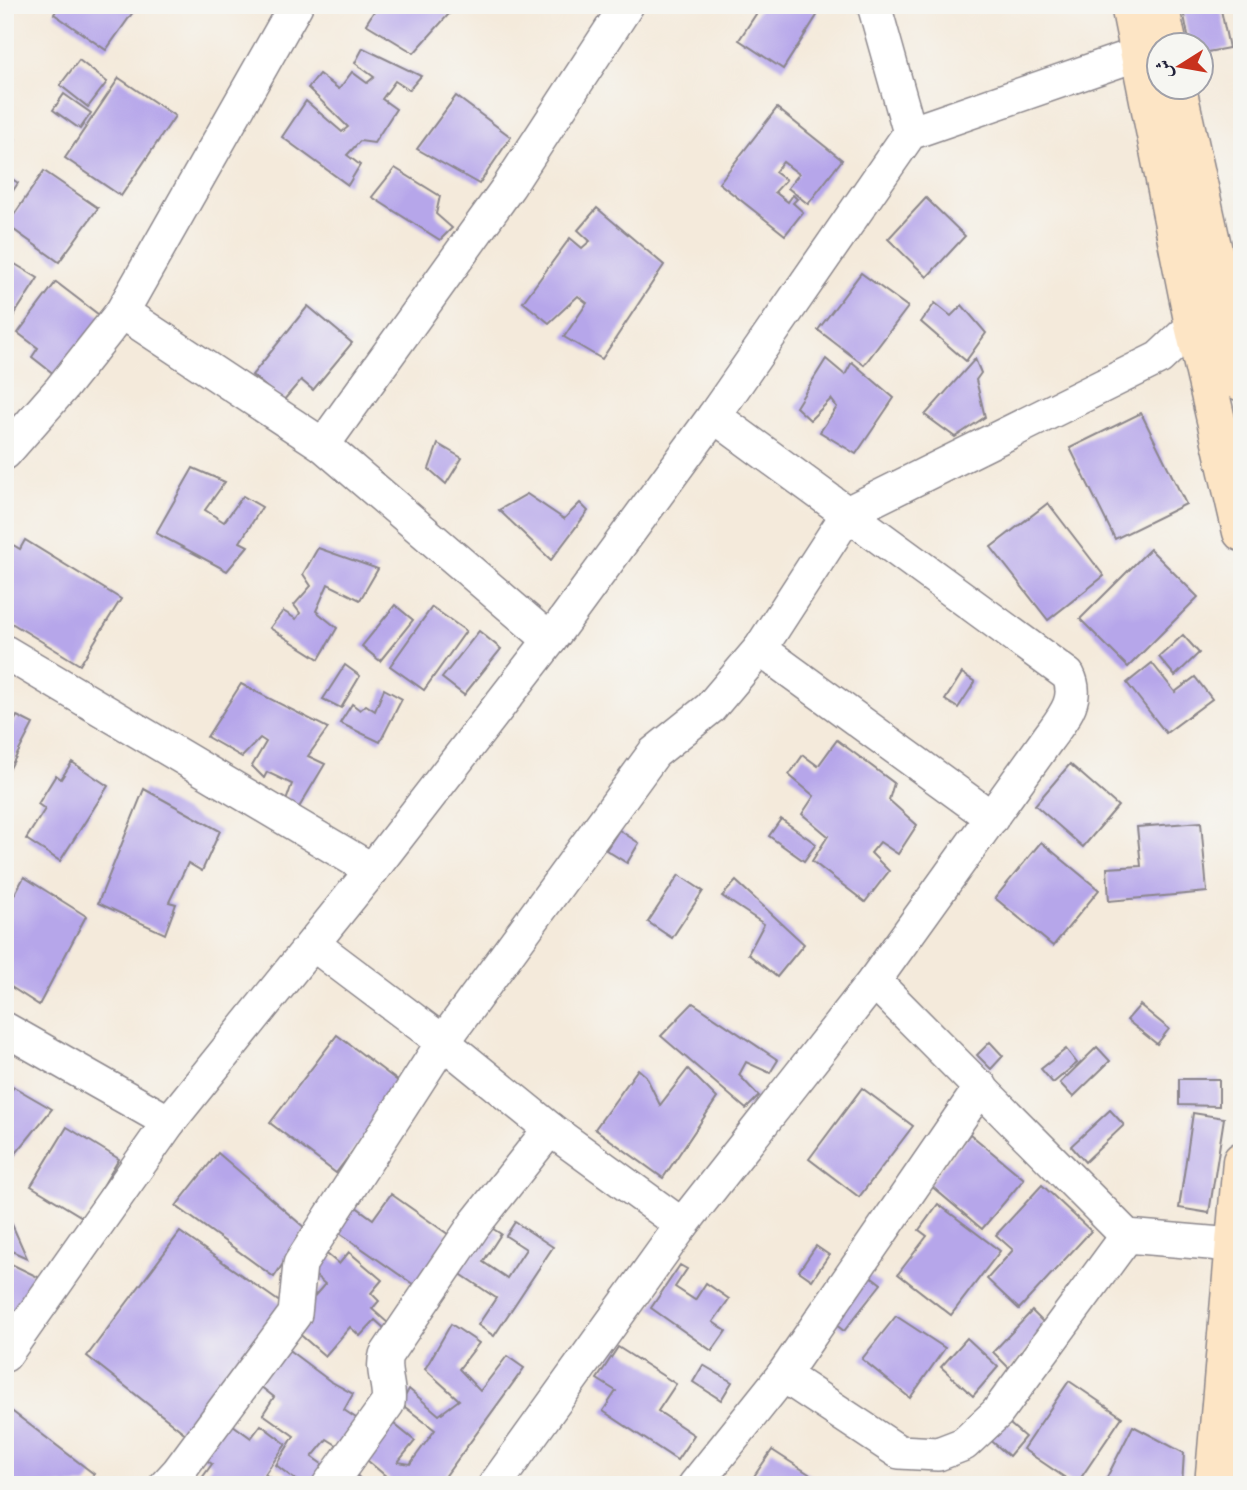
<svg xmlns="http://www.w3.org/2000/svg" width="1247" height="1490" font-family="'Libre Caslon Text',Amiri,serif">
  <style>
    .building { fill: #b6a6ea }
    .lines { fill: none; stroke-linecap: round; stroke-linejoin: round }
    .street-casing { stroke: #8b868b; stroke-width: 36 }
    .secondary-casing { stroke: #8b868b; stroke-width: 41 }
    .street { stroke: #fff; stroke-width: 33 }
    .secondary { stroke: #fde5c5; stroke-width: 38 }
  </style>
  <rect width="100%" height="100%" fill="#f6f6f2"/>
  <filter id="ink" filterUnits="userSpaceOnUse"><feTurbulence type="fractalNoise" baseFrequency=".0143" numOctaves="2"/><feDisplacementMap in="SourceGraphic" scale="14" xChannelSelector="R" yChannelSelector="G"/><feConvolveMatrix kernelMatrix="1 2 1 2 8 2 1 2 1" color-interpolation-filters="sRGB"/></filter>
  <filter id="wash" filterUnits="userSpaceOnUse"><feTurbulence type="fractalNoise" baseFrequency=".00686" numOctaves="4" result="noise"/><feDisplacementMap in="SourceGraphic" scale="28" xChannelSelector="R" yChannelSelector="G"/><feGaussianBlur stdDeviation="1.57" result="paint"/><feColorMatrix in="noise" values="0 0 0 0 0 0 0 0 0 0 0 0 0 0 0 0 0 1.4 0 .05"/><feComposite in="paint" operator="in"/></filter>
  <g filter="url(#wash)">
    <rect width="100%" height="100%" fill="#f4eadb"/>
    <g id="blocks">
      <!-- building -->
      <g class="building">
        <polygon points="60,5 138,5 106,50 54,14"/>
        <polygon points="378,5 457,5 414,53 366,24"/>
        <polygon points="762,5 804,5 818,14 783,69 739,40"/>
        <polygon points="1182,5 1220,5 1229,48 1202,53 1202,46 1190,46"/>
        <polygon points="363,48 421,76 409,90 395,81 382,99 396,109 374,143 360,141 347,155 360,165 348,185 282,137 306,101 342,132 348,127 308,88 319,74 339,89 352,72 367,83 374,77 355,63"/>
        <polygon points="79,60 107,82 88,107 60,85"/>
        <polygon points="119,78 175,116 121,196 65,158"/>
        <polygon points="64,94 91,113 80,129 53,110"/>
        <polygon points="456,96 511,137 479,184 417,149"/>
        <polygon points="777,108 842,160 808,204 788,188 799,174 783,162 775,172 786,180 775,192 788,202 793,195 797,199 793,203 803,212 785,235 719,183"/>
        <polygon points="5,132 15,139 5,153"/>
        <polygon points="395,168 440,196 436,214 452,228 440,240 372,197"/>
        <polygon points="44,171 98,208 59,262 7,225"/>
        <polygon points="5,174 18,183 5,203"/>
        <polygon points="926,198 965,236 927,277 888,239"/>
        <polygon points="597,208 664,265 602,359 564,337 587,303 578,296 549,323 523,302 570,238 582,248 590,241 578,230"/>
        <polygon points="5,258 38,278 5,329"/>
        <polygon points="861,273 908,307 864,365 818,330"/>
        <polygon points="56,282 103,318 59,378 32,357 38,348 18,333"/>
        <polygon points="935,303 951,316 962,305 986,333 966,361 921,322"/>
        <polygon points="308,306 352,343 313,390 301,380 283,401 252,375"/>
        <polygon points="826,359 845,375 852,362 894,398 856,454 820,432 837,407 831,399 810,420 796,407"/>
        <polygon points="975,359 981,373 976,380 985,417 955,437 925,415"/>
        <polygon points="1141,413 1186,504 1115,539 1070,448"/>
        <polygon points="438,444 462,458 446,484 429,469"/>
        <polygon points="193,468 225,482 205,510 224,522 243,496 262,507 240,542 248,546 227,571 156,533"/>
        <polygon points="527,494 564,519 580,503 588,511 551,560 499,510"/>
        <polygon points="1048,503 1104,576 1048,620 991,547"/>
        <polygon points="5,540 20,549 25,540 121,599 80,665 5,619"/>
        <polygon points="318,548 378,569 360,600 328,584 316,611 337,628 319,659 270,628 283,611 296,619 300,613 294,605 311,586 303,574"/>
        <polygon points="1150,549 1198,597 1128,667 1080,619"/>
        <polygon points="395,605 413,620 380,661 362,646"/>
        <polygon points="432,607 466,631 424,690 390,666"/>
        <polygon points="479,631 501,649 464,695 442,678"/>
        <polygon points="1183,635 1199,653 1175,676 1159,657"/>
        <polygon points="1152,663 1175,692 1195,677 1212,699 1166,733 1127,683"/>
        <polygon points="345,665 360,676 341,708 323,699"/>
        <polygon points="962,673 975,682 958,708 945,700"/>
        <polygon points="241,684 328,728 308,756 325,764 298,809 286,801 292,784 267,772 264,778 252,766 266,742 260,738 242,757 207,737"/>
        <polygon points="384,689 402,699 380,742 340,723 352,704 360,710 366,705 375,711"/>
        <polygon points="17,716 33,724 10,768 5,765 5,732 8,733"/>
        <polygon points="837,740 894,783 889,800 917,825 898,854 880,842 871,853 889,871 865,902 812,861 828,836 802,814 814,796 789,775 803,755 818,766"/>
        <polygon points="72,762 108,786 60,861 26,839 45,809 38,804 56,775 61,779"/>
        <polygon points="1070,764 1118,806 1083,847 1035,805"/>
        <polygon points="144,789 220,831 202,871 188,863 169,902 176,904 165,934 98,903"/>
        <polygon points="781,819 816,844 804,861 769,836"/>
        <polygon points="1201,822 1207,892 1109,901 1107,868 1141,866 1137,827"/>
        <polygon points="619,830 639,843 627,863 606,850"/>
        <polygon points="1041,842 1099,890 1053,946 995,898"/>
        <polygon points="679,875 703,891 672,938 648,922"/>
        <polygon points="24,877 86,916 39,1005 5,983 5,912"/>
        <polygon points="736,881 804,944 777,977 748,954 764,924 722,896"/>
        <polygon points="693,1003 778,1060 770,1073 746,1062 739,1075 759,1096 746,1109 661,1036"/>
        <polygon points="1140,1005 1169,1029 1157,1044 1127,1020"/>
        <polygon points="337,1035 403,1085 336,1173 270,1123"/>
        <polygon points="990,1042 1003,1056 991,1069 977,1055"/>
        <polygon points="1097,1047 1110,1061 1073,1097 1060,1083"/>
        <polygon points="1066,1049 1077,1063 1053,1083 1041,1069"/>
        <polygon points="638,1069 646,1076 660,1105 688,1069 717,1098 663,1178 595,1129"/>
        <polygon points="1179,1079 1219,1079 1219,1106 1179,1105"/>
        <polygon points="14,1087 52,1109 5,1167 5,1099"/>
        <polygon points="862,1088 913,1126 859,1197 809,1159"/>
        <polygon points="1110,1110 1124,1125 1085,1162 1071,1146"/>
        <polygon points="1193,1113 1224,1118 1209,1213 1179,1208"/>
        <polygon points="67,1127 119,1159 84,1218 31,1186"/>
        <polygon points="970,1134 1024,1179 982,1229 929,1184"/>
        <polygon points="218,1153 306,1229 274,1277 176,1206"/>
        <polygon points="1042,1185 1091,1231 1019,1309 987,1279 1013,1250 996,1235"/>
        <polygon points="391,1194 452,1237 417,1287 334,1229 352,1204 373,1219"/>
        <polygon points="938,1204 1000,1251 951,1315 898,1274 927,1236 919,1230"/>
        <polygon points="5,1211 7,1213 27,1258 5,1248"/>
        <polygon points="515,1222 553,1247 494,1336 478,1325 496,1298 456,1271 487,1225 501,1234 483,1262 507,1278 526,1249 506,1236"/>
        <polygon points="180,1232 291,1310 197,1443 87,1356"/>
        <polygon points="816,1246 829,1255 812,1280 799,1271"/>
        <polygon points="322,1250 339,1264 349,1252 382,1280 371,1293 379,1301 372,1309 397,1331 393,1336 375,1320 360,1336 350,1327 325,1356 289,1325 325,1284 307,1268"/>
        <polygon points="5,1261 44,1280 5,1341"/>
        <polygon points="680,1265 687,1269 675,1287 695,1300 706,1283 729,1299 713,1322 726,1331 712,1351 651,1308"/>
        <polygon points="867,1273 881,1284 844,1331 830,1320"/>
        <polygon points="1032,1311 1048,1327 1009,1368 993,1352"/>
        <polygon points="896,1316 945,1348 910,1398 862,1359"/>
        <polygon points="451,1324 479,1343 459,1369 480,1391 507,1356 524,1368 439,1485 393,1485 394,1483 361,1455 389,1420 415,1441 398,1462 410,1464 435,1430 401,1404 409,1389 439,1415 459,1400 425,1369"/>
        <polygon points="967,1338 998,1367 973,1396 941,1367"/>
        <polygon points="278,1342 330,1381 353,1394 344,1410 365,1424 346,1451 327,1439 312,1457 329,1469 319,1485 302,1485 276,1465 294,1436 263,1414 274,1397 251,1379"/>
        <polygon points="618,1347 676,1384 658,1411 694,1435 677,1460 603,1411 616,1391 597,1379"/>
        <polygon points="703,1365 732,1382 721,1400 693,1382"/>
        <polygon points="1069,1381 1122,1417 1076,1485 1023,1449"/>
        <polygon points="5,1406 94,1474 86,1485 5,1485"/>
        <polygon points="222,1417 251,1438 261,1425 286,1444 265,1474 279,1485 197,1485 212,1464 197,1453"/>
        <polygon points="1003,1418 1025,1437 1009,1456 987,1437"/>
        <polygon points="1133,1426 1184,1453 1182,1485 1103,1485"/>
        <polygon points="772,1450 826,1485 748,1485"/>
        <polygon points="351,1469 366,1485 339,1485"/>
      </g>
    </g>
  </g>
  <g filter="url(#ink)">
    <use href="#blocks" fill-opacity="0" stroke="#8b868b" stroke-width="2"/>
    <g class="lines">
      <defs>
        <g id="street">
          <polyline points="874,5 910,133"/>
          <polyline points="122,312 323,445 550,640"/>
          <polyline points="323,445 509,186 627,5"/>
          <polyline points="5,453 61,389 122,312 296,5"/>
          <polyline points="760,649 992,818"/>
          <polyline points="5,652 372,870"/>
          <polyline points="313,944 443,1042 550,1129 682,1225"/>
          <polyline points="874,981 1127,1236 1233,1245"/>
          <polyline points="5,1029 169,1122"/>
          <polyline points="5,1355 169,1122 372,870 550,640 714,416 910,133 1138,54"/>
          <polyline points="783,1375 899,1452 938,1454 964,1444 997,1413 1127,1236"/>
          <polyline points="166,1485 178,1472 295,1314 300,1264 443,1042 654,753 710,708 760,649 849,512 1159,358 1194,325 1214,317"/>
          <path d="M329,1485L388,1403C391,1387 381,1371 386,1355L475,1224L550,1129"/>
          <path d="M495,1485L682,1225L874,981L1047,740C1061,720 1081,700 1068,675L714,416"/>
          <polyline points="695,1485 783,1375 981,1087"/>
        </g>
        <g id="secondary">
          <polyline points="1130,5 1194,325 1242,532"/>
          <polyline points="1159,5 1168,46"/>
          <polyline points="1177,88 1242,382"/>
          <polyline points="1214,1485 1242,1161"/>
        </g>
      </defs>
      <!-- street casing -->
      <use href="#street" class="street-casing"/>
      <!-- secondary casing -->
      <use href="#secondary" class="secondary-casing"/>
      <!-- street -->
      <use href="#street" class="street"/>
      <!-- secondary -->
      <use href="#secondary" class="secondary"/>
    </g>
  </g>
  <!-- margin -->
  <rect width="1247" height="1490" fill="none" stroke="#f6f6f2" stroke-width="28"/>
  <!-- north arrow -->
  <g transform="translate(1180 66) rotate(259)"><circle r="33" fill="#f6f6f2" stroke="#a1a1a9" stroke-width="2"/>
  <path d="M0-5L12 26L0 18L-12 26Z" fill="#c8321e"/>
  <text y="-10" font-size="19" font-weight="bold" text-anchor="middle" fill="#22223b">ش</text>
  </g>
</svg>
